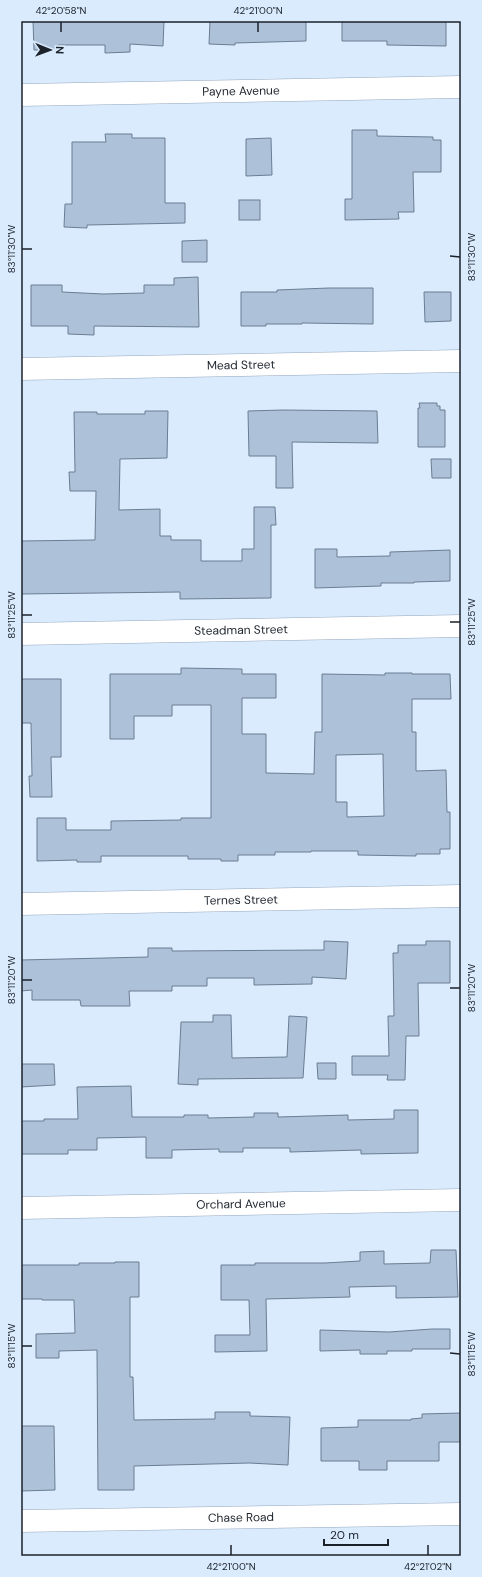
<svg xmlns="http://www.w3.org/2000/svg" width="482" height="1577" font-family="'DM Sans',sans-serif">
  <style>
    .building { fill: #adc1d8; stroke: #6b7d92; fill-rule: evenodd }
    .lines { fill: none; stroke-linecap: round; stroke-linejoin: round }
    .minor-casing { stroke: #94a7bd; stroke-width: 23 }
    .tertiary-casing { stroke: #94a7bd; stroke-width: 23 }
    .minor { stroke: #fff; stroke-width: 22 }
    .tertiary { stroke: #fff; stroke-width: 22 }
    .ticks { fill: none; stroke: #1b222a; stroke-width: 1.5 }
    .labels { text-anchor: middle; stroke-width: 3.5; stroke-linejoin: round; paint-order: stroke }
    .street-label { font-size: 12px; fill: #1b222a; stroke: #daebfe }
    .neatline { fill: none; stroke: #1b222a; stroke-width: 1.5 }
    .ticks-label { font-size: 10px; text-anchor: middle; fill: #1b222a }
  </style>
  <rect width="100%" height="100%" fill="#daebfe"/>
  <!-- building -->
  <g class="building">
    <polygon points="33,21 164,21 163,46 130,44 130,52 105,53 105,45 58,45 58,50 34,50"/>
    <polygon points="210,21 306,21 306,41 235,43 235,45 209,44"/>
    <polygon points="342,21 446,21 446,46 387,45 387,41 342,41"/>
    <polygon points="352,130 377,130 377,136 433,137 433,140 441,140 441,172 413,172 414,212 398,212 399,219 345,220 345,199 352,199"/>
    <polygon points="105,134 132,134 132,138 165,138 165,203 185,203 185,223 87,225 87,228 64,227 65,204 72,204 72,142 106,142"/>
    <polygon points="271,138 272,175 246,176 246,139"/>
    <rect x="239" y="200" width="21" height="20"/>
    <polygon points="207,240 207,262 182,262 182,241"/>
    <polygon points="198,277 199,327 94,326 94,335 68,334 68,326 31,326 31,285 62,285 62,292 103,294 144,293 144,285 174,285 174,278"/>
    <polygon points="329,288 373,288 373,324 302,323 302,324 266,324 266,326 241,326 241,292 277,292 277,290"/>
    <polygon points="424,292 451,292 451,321 425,322"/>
    <polygon points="419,403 437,403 437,406 440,406 440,410 445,410 445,447 418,447 418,408 420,408"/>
    <polygon points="283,410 377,411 378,443 292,442 293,488 276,488 276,456 249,456 248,411"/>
    <polygon points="145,411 168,411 167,458 120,459 119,510 160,509 160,536 171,536 171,540 201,540 201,561 242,561 242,549 254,549 254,507 275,507 276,525 271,525 271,598 180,599 180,592 21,594 21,541 95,540 96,491 70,491 69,472 75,472 74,412 97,412 97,414 145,414"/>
    <polygon points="431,459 451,459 451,478 432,478"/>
    <polygon points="315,549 337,549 337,557 390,556 390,552 450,550 450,581 414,582 414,583 381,583 381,586 315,588"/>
    <path d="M181,668L242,669V674H276V698H242V734H266V773L314,774L315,732H322V674L385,675V673H412V674H450L451,699H412V732H416V771L446,770L447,812H450V849H440V854H416V856L358,855V851H311V852H275V855H238V861H221V859H188V856H101V862H77V860L37,861V818H66V830H111V821L181,820V818H211V705H172V716H134V739H110V674H181ZM383,754L384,816L347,817V802H336V755Z"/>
    <polygon points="21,679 61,679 61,757 51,757 52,797 30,797 29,776 32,776 31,723 21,723"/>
    <polygon points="324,941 348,942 346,979 312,977 312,984 254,985 254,978 207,978 207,986 172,986 172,991 129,991 130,1006 81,1006 80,1000 32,1000 32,990 21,991 21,960 148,957 148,948 172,948 172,951 324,950"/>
    <polygon points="426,941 450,941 450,983 418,983 419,1036 406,1036 405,1080 387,1080 388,1075 352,1075 352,1056 389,1056 388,1016 394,1016 393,953 398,953 398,945 426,945"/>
    <polygon points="213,1015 231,1015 232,1058 287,1057 289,1016 307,1017 303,1078 198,1079 198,1085 178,1084 181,1022 213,1022"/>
    <polygon points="317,1063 336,1063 336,1079 318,1079"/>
    <polygon points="21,1064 54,1064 55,1085 21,1087"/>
    <polygon points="131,1086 132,1117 184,1117 184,1115 208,1115 208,1118 254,1117 254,1113 278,1113 278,1117 348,1115 348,1120 394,1119 394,1110 418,1110 418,1153 361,1154 361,1150 290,1152 290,1148 243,1148 243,1152 219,1152 219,1149 172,1150 172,1158 146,1158 146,1137 97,1138 97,1150 68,1150 68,1154 21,1154 21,1121 44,1121 44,1119 78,1119 77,1087"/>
    <polygon points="431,1250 456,1250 458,1297 396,1298 396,1286 349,1287 350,1297 266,1299 267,1351 215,1352 215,1335 250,1335 249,1300 221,1300 221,1265 255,1265 255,1263 325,1263 360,1261 360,1252 384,1251 384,1264 430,1263"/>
    <polygon points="115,1262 139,1262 139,1297 130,1297 130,1377 133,1377 134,1420 215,1419 215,1412 250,1412 250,1416 290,1417 288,1465 249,1463 134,1466 134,1490 98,1490 97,1350 59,1351 59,1358 36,1358 36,1334 75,1333 74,1300 42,1300 42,1299 21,1299 21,1265 79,1265 79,1263 115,1263"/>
    <polygon points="432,1329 450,1329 450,1349 412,1349 412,1351 387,1351 387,1354 360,1354 360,1350 320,1351 320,1330 389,1332"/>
    <polygon points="461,1413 461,1442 439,1442 439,1461 387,1461 387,1470 359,1470 359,1461 321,1461 321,1428 358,1427 358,1420 411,1420 411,1419 422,1418 422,1414"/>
    <polygon points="21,1426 54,1426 55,1490 21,1491"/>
  </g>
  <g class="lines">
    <defs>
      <g id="minor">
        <path id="s1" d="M21,95L461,87"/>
        <path id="s2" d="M21,369L461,361"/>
        <path id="s3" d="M21,634L461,626"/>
        <path id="s4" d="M21,904L461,896"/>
        <path id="s5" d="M21,1208L461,1200"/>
      </g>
      <g id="tertiary">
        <path id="s6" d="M21,1521L461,1514"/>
      </g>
    </defs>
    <!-- minor casing -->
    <use href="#minor" class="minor-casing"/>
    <!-- tertiary casing -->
    <use href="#tertiary" class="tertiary-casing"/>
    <!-- minor -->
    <use href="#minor" class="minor"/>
    <!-- tertiary -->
    <use href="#tertiary" class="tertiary"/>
  </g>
  <!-- ticks -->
  <path class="ticks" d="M61,32V22M258,32V22M22,249H32M450,256L460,257M22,615H32M450,622H460M22,980H32M450,988H460M22,1346H32M450,1353L460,1354M231,1555V1545M428,1555V1545"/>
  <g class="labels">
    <!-- street labels -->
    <g class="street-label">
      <text dy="4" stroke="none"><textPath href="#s1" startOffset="220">Payne Avenue</textPath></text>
      <text dy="4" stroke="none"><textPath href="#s2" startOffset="220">Mead Street</textPath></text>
      <text dy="4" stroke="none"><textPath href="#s3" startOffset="220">Steadman Street</textPath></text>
      <text dy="4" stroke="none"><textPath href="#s4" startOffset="220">Ternes Street</textPath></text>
      <text dy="4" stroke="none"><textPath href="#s5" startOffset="220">Orchard Avenue</textPath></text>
      <text dy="4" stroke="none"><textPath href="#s6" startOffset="220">Chase Road</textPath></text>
    </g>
  </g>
  <!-- border -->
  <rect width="482" height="1577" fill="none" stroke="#daebfe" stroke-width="44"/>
  <!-- north arrow -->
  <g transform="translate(50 50) rotate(91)" stroke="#daebfe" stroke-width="3" paint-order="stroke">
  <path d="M0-3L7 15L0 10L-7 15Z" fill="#1b222a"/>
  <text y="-6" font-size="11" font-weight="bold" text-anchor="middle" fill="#1b222a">N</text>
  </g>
  <!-- scale -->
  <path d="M324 1539v6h64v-6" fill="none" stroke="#1b222a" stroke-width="2"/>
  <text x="330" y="1539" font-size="12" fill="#1b222a" stroke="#daebfe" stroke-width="3" paint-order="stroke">20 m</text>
  <rect x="22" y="22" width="438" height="1533" class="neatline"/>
  <g class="ticks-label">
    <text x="61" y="14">42°20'58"N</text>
    <text x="258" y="14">42°21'00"N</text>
    <text transform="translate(11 249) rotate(-90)" y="4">83°11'30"W</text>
    <text transform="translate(471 257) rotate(-90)" y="4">83°11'30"W</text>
    <text transform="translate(11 615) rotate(-90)" y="4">83°11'25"W</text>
    <text transform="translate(471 622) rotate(-90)" y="4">83°11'25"W</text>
    <text transform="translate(11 980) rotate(-90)" y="4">83°11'20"W</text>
    <text transform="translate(471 988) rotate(-90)" y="4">83°11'20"W</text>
    <text transform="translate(11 1346) rotate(-90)" y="4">83°11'15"W</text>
    <text transform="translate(471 1354) rotate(-90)" y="4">83°11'15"W</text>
    <text x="231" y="1570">42°21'00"N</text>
    <text x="428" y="1570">42°21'02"N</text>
  </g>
</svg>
